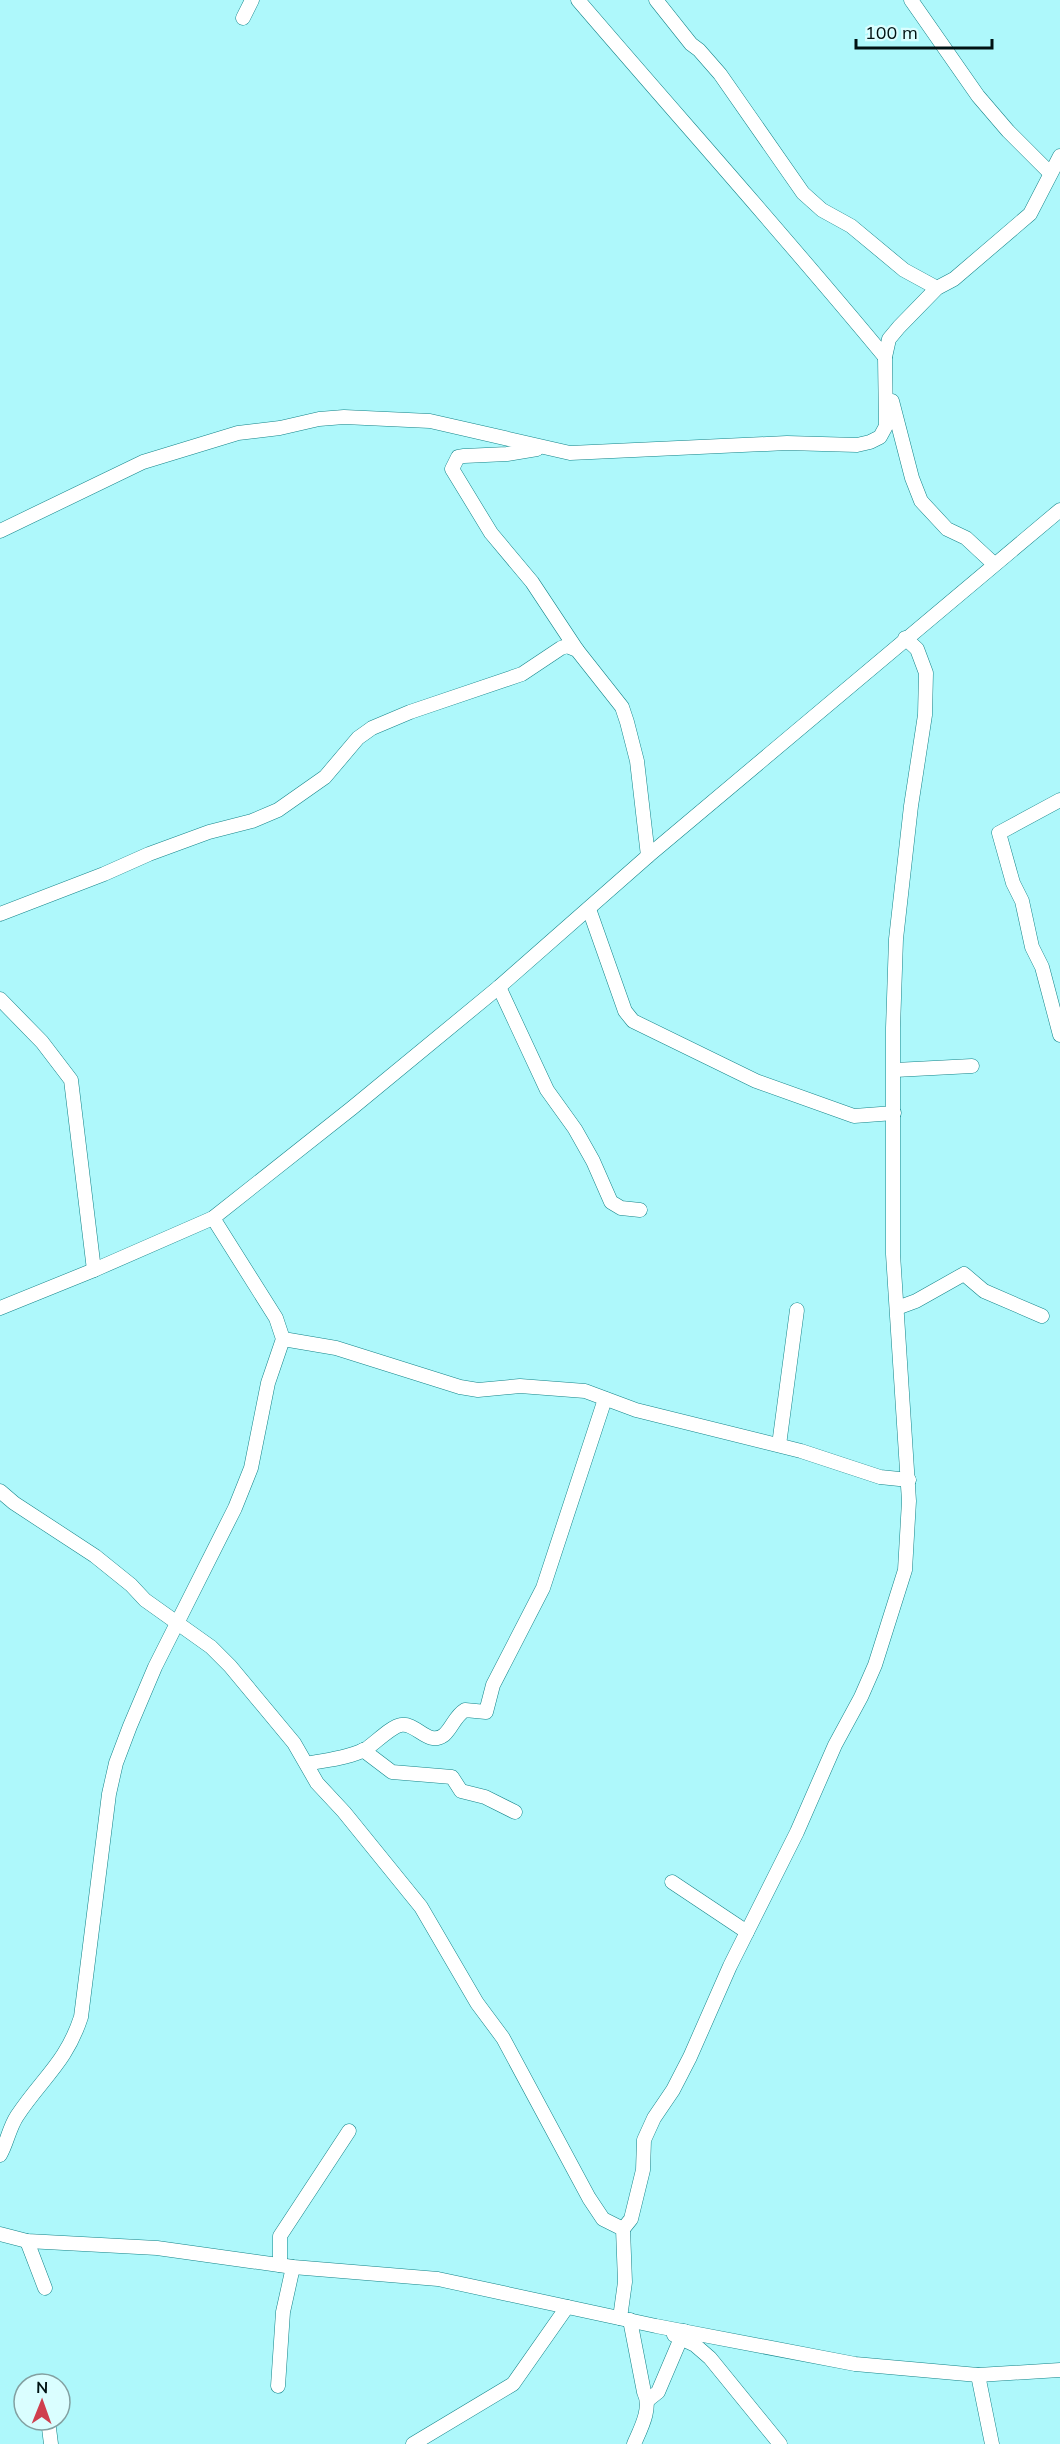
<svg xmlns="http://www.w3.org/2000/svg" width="1060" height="2444" font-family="Mulish,sans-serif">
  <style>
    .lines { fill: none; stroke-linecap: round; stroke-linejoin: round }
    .minor-casing { stroke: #138489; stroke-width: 15 }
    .minor { stroke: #fff; stroke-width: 14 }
  </style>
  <rect width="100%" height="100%" fill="#aef8fb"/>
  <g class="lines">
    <defs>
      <g id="minor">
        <path d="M578,0C680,119 785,236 885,357"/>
        <polyline points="656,0 691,44 699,50 720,74 803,193 822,210 851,226 904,270 937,288"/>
        <polyline points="911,0 978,96 1008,131 1050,173"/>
        <polyline points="243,18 252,0"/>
        <polyline points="892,401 912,478 921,501 947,529 966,538 994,564"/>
        <polyline points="537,449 507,454 464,456 458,457 452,469 491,533 532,582 577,650"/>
        <polyline points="0,531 143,462 238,433 280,428 319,419 344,417 430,421 570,453 787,443 857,445 870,442 880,437 886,426 885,357 889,339 899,327 937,288 954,279 1030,214 1060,156"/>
        <polyline points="1060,800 999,833 1013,883 1022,901 1032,947 1042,967 1060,1035"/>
        <polyline points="589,909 625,1011 633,1021 756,1081 854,1116 894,1113"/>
        <polyline points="0,914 104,874 149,854 209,832 252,821 278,810 325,777 358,738 372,728 410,712 522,674 561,648 567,646 577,650 622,707 627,722 637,761 648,856"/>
        <polyline points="499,987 547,1090 575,1129 593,1161 611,1202 621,1208 640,1210"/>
        <polyline points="0,999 42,1042 71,1080 94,1270"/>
        <polyline points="895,1070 972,1066"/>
        <polyline points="0,1308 94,1270 213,1218 352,1108 499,987 648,856 1060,510"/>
        <polyline points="897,1308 916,1301 964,1274 984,1291 1042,1316"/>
        <polyline points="283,1339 336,1348 460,1387 478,1390 520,1386 585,1391 636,1410 801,1451 880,1477 909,1480"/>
        <polyline points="779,1445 797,1310"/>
        <polyline points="0,1491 14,1503 95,1556 131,1585 145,1600 211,1647 230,1666 294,1743 317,1783 344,1812 421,1907 477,2003 503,2038 589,2198 603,2219 623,2229 625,2282 620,2318"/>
        <polyline points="363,1750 392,1772 452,1777 461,1791 485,1797 515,1812"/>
        <path d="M307,1764C326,1760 349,1758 366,1749C375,1743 392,1726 401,1725C416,1722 428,1747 444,1735C452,1728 455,1716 465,1710L486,1712L493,1685L543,1588L605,1399"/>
        <polyline points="672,1882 747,1932"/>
        <path d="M0,2155C7,2143 9,2128 17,2116C42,2078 66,2063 81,2017L109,1794L116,1763L130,1726L155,1667L235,1508L251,1468L268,1383L283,1339L276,1318L213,1218"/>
        <polyline points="623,2229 631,2219 643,2170 644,2140 654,2118 673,2090 690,2057 730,1966 797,1832 835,1745 861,1697 875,1665 905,1570 909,1501 893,1254 893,1028 896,939 911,806 925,715 926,673 917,649 905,638"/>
        <polyline points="0,2234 27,2241 157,2248 293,2267 438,2279 656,2326 855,2364 978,2375 1060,2370"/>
        <polyline points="27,2241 45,2288"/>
        <polyline points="280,2265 280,2236 349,2131"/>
        <path d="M630,2320L644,2392C652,2408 641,2428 634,2444"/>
        <polyline points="674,2335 695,2345 710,2358 780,2444"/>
        <polyline points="978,2375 992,2444"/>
        <polyline points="278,2386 283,2312 293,2267"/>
        <polyline points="648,2400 658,2392 684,2331"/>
        <polyline points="48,2420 51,2444"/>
        <polyline points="413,2444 513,2384 567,2307"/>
      </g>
    </defs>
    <!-- minor casing -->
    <use href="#minor" class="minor-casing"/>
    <!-- minor -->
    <use href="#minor" class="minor"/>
  </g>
  <!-- north arrow -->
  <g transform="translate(42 2402) rotate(1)"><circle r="28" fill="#dafeff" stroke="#83a0a1" stroke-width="1.5"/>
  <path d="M0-4.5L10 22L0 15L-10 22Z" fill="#cf3f4e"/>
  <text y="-9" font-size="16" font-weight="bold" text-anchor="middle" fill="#001213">N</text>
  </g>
  <!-- scale -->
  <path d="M856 39v9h136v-9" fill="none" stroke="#001213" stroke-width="3"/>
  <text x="865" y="39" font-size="18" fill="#001213" stroke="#dafeff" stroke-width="4.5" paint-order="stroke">100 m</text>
</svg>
